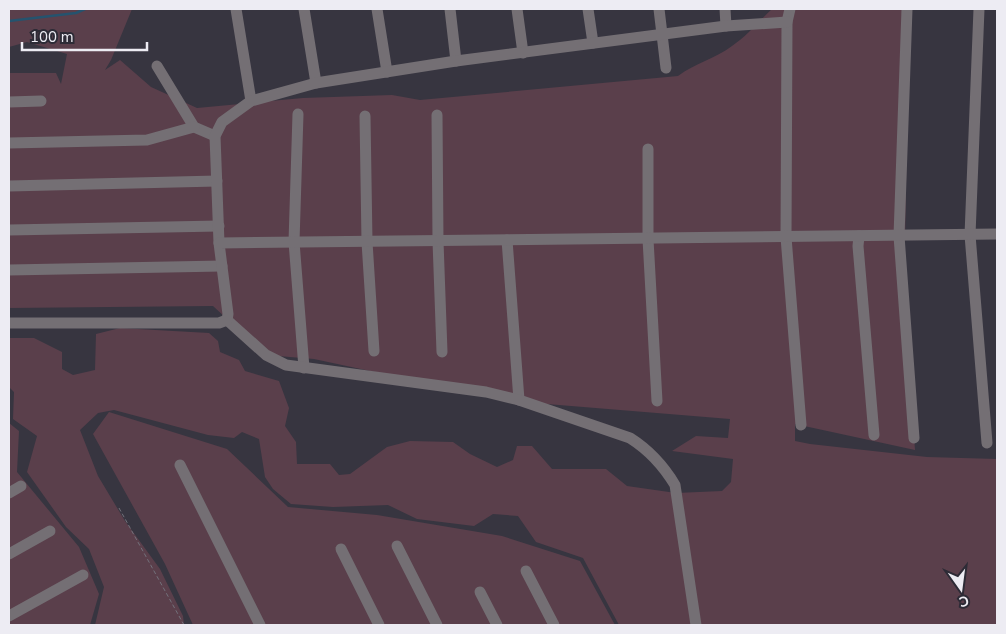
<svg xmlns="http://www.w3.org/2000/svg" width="1006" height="634" font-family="'Nunito Sans',sans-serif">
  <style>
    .green { fill: #5a3f4b }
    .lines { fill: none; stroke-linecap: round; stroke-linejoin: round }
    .stream { stroke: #25536e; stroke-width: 2.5 }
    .path { stroke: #73717b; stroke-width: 1; stroke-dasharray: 4 2.5; stroke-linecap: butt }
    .minor { stroke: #746f74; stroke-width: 11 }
  </style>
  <rect width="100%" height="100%" fill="#373540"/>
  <!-- green -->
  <g class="green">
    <path d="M9,9H132L111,60L105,70L120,60L151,87L197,108L303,98L392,95L420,100L678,76C695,63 715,59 732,46C747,36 759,21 772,9H909L904,301L915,450L795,424V441L810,444L927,457L997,459V625H619L583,558L536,542L518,516L493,514L474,526L417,519L388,505L333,507L291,504L273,489L265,477L259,439L242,432L234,438L208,435L114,410L98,413L80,430L98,476L125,521L160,569L183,616L184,625H95L104,587L89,549L66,527L27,472L37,436L13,419L14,392L9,387V338H34L62,352V369L73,375L95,370L96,334L120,328L209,333L218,341L220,352L239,360L245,371L279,381L289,408L285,426L296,442L297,464H330L339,475L350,474L387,447L410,441L453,442L470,454L497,467L513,460L517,446H532L552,469H606L627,486L676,493L722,491L731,482L733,459L672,451L696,436L728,438L730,419L510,401L314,359L266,355L213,306L9,308V73H56L61,84L67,54L27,42L9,47Z"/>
    <polygon points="109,412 227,449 288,507 377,515 502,536 580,561 615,625 193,625 165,564 93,434"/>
    <polygon points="9,423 19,431 17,472 79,547 99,594 90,625 9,625"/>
  </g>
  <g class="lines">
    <!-- stream -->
    <polyline class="stream" points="9,21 76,13 85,9"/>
    <!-- path -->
    <polyline class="path" points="119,508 184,625"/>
    <!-- minor -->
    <g class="minor">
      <polyline points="236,9 251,101"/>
      <polyline points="304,9 316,83"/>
      <polyline points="377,9 387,72"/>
      <polyline points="450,9 456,61"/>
      <polyline points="517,9 523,53"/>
      <polyline points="588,9 593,43"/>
      <polyline points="659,9 666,68"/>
      <polyline points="725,9 726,26"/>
      <polyline points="790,9 787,22 786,237 801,425"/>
      <polyline points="907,9 899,236 914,438"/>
      <polyline points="979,9 970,235 987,443"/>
      <polyline points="157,66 194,127 215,136"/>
      <polyline points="9,102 41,101"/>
      <polyline points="298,114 294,242 304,368"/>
      <polyline points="437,115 438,241 442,352"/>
      <polyline points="365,116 367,242 374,351"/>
      <polyline points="9,143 147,140 194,127"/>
      <polyline points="648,149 648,239 657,401"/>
      <polyline points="9,186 217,181"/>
      <polyline points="9,230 219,226"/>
      <polyline points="859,236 858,246 874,435"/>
      <polyline points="507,240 519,400"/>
      <polyline points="219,243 215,136 222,122 251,101 316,83 456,61 726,26 787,22"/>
      <polyline points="9,270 222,266"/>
      <path d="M227,320L266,355L286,365L486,392L519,400L630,438C649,450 663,465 675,485L696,625"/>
      <polyline points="9,323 219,323 227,320 228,314 219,243 997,234"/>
      <polyline points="180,465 260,625"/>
      <polyline points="9,493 21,486"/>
      <polyline points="397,546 437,625"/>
      <polyline points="341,549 379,625"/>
      <polyline points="9,554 50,531"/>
      <polyline points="526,571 554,625"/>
      <polyline points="480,592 497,625"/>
      <polyline points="9,616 83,575"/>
    </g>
  </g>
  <!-- border -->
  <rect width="1006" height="634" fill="none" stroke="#edecf3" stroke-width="20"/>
  <!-- north arrow -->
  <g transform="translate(961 589) rotate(166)" stroke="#2d2b36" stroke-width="4" paint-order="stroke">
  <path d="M0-4L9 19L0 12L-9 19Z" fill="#edecf3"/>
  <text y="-8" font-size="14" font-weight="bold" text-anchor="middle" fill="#edecf3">С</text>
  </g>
  <!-- scale -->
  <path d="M22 42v8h125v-8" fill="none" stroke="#edecf3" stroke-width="2.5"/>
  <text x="30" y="42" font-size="15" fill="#edecf3" stroke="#2d2b36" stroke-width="4" paint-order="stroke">100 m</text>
</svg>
